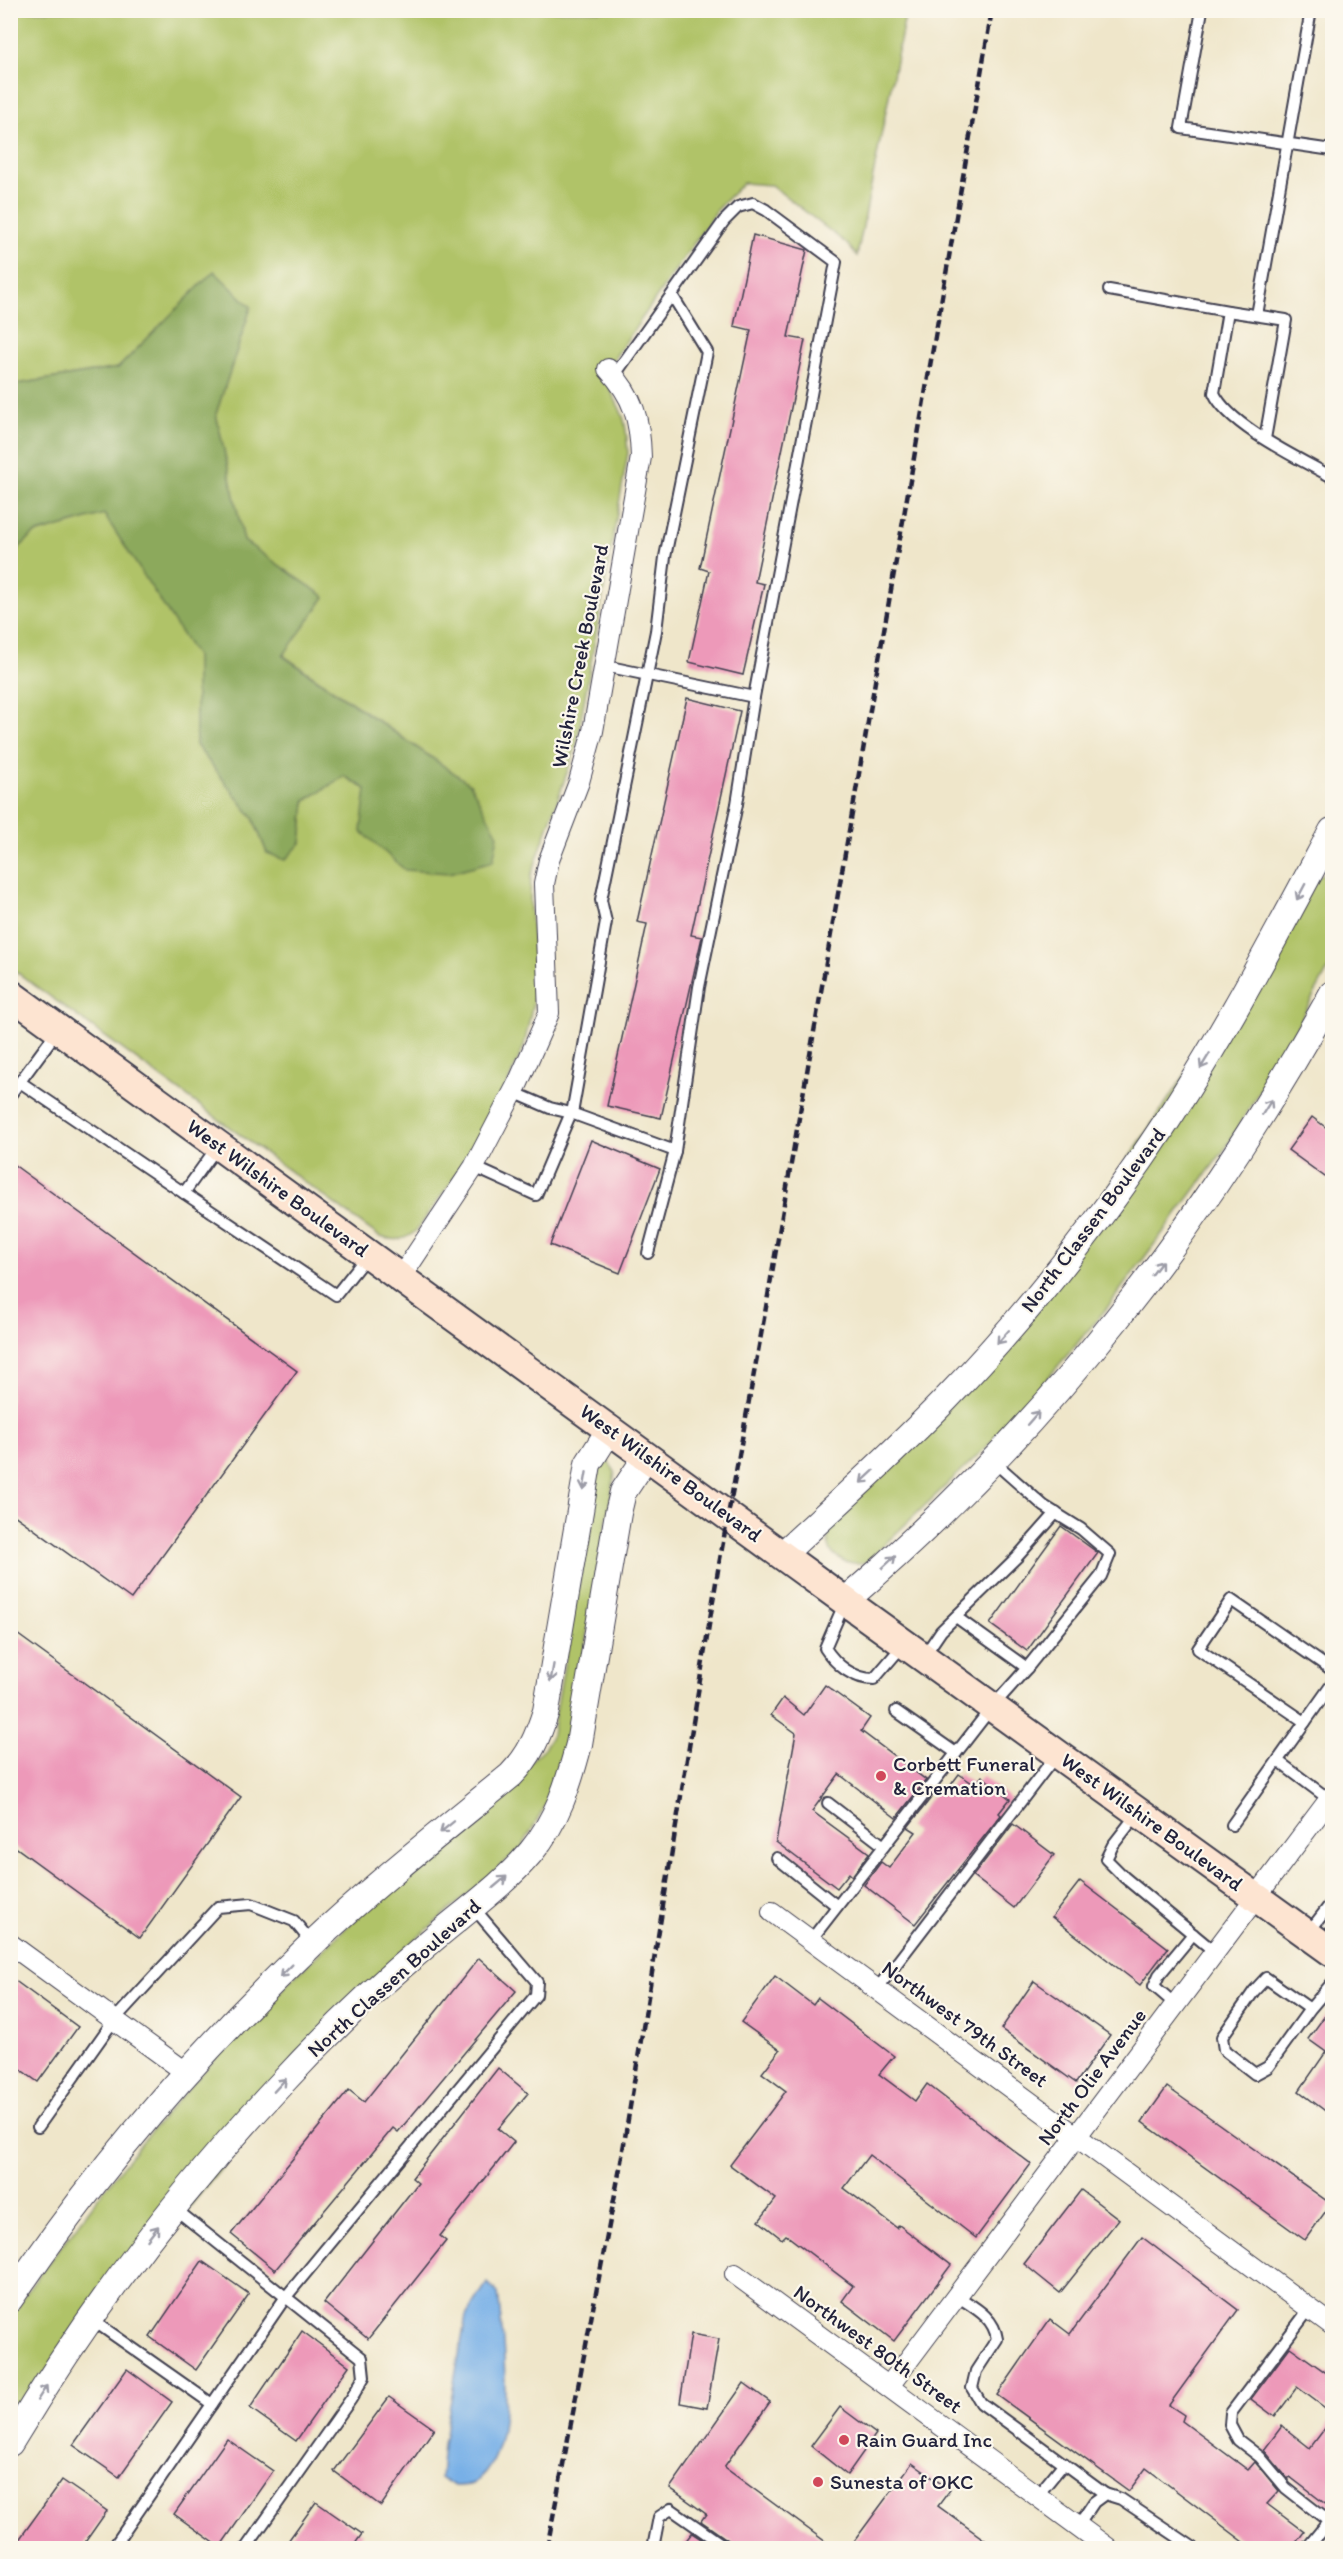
<svg xmlns="http://www.w3.org/2000/svg" width="1343" height="2559" font-family="Itim,sans-serif">
  <style>
    .green { fill: #b0c367; stroke: #697251; stroke-width: 1.5 }
    .forest { fill: #8ca95c; stroke: #57664c; stroke-width: 1.5 }
    .water { fill: #78b0e7; stroke: #4d6991; stroke-width: 1.5 }
    .building { fill: #ed99b9 }
    .lines { fill: none; stroke-linecap: round; stroke-linejoin: round }
    .service-casing { stroke: #413f50; stroke-width: 14 }
    .minor-casing { stroke: #413f50; stroke-width: 22 }
    .tertiary-casing { stroke: #413f50; stroke-width: 28 }
    .secondary-casing { stroke: #413f50; stroke-width: 32 }
    .service { stroke: #fff; stroke-width: 10 }
    .minor { stroke: #fff; stroke-width: 20 }
    .tertiary { stroke: #fff; stroke-width: 26 }
    .secondary { stroke: #fde4d1; stroke-width: 28 }
    .rail { stroke: #22223b; stroke-width: 4.5; stroke-dasharray: 9 4.5; stroke-linecap: butt }
    .oneway { stroke: #9c9ca7 }
    .poi-dot { fill: #d1495b; stroke: #fbf7ec; stroke-width: 2 }
    .labels { text-anchor: middle; stroke-width: 4.5; stroke-linejoin: round; paint-order: stroke }
    .street-label { font-size: 21px; fill: #22223b; stroke: #fbf7ec }
    .poi-label { font-size: 21px; fill: #22223b; stroke: #fbf7ec; text-anchor: start }
  </style>
  <rect width="100%" height="100%" fill="#fbf7ec"/>
  <filter id="ink" filterUnits="userSpaceOnUse"><feTurbulence type="fractalNoise" baseFrequency=".0167" numOctaves="2"/><feDisplacementMap in="SourceGraphic" scale="12" xChannelSelector="R" yChannelSelector="G"/><feConvolveMatrix kernelMatrix="1 2 1 2 8 2 1 2 1" color-interpolation-filters="sRGB"/></filter>
  <filter id="wash" filterUnits="userSpaceOnUse"><feTurbulence type="fractalNoise" baseFrequency=".008" numOctaves="4" result="noise"/><feDisplacementMap in="SourceGraphic" scale="24" xChannelSelector="R" yChannelSelector="G"/><feGaussianBlur stdDeviation="1.35" result="paint"/><feColorMatrix in="noise" values="0 0 0 0 0 0 0 0 0 0 0 0 0 0 0 0 0 1.4 0 .05"/><feComposite in="paint" operator="in"/></filter>
  <g filter="url(#wash)">
    <rect width="100%" height="100%" fill="#efe6ca"/>
    <!-- green -->
    <g class="green">
      <path d="M11,11H906L857,256L847,244L771,185L743,183L719,207L611,363C603,390 617,396 624,420C627,431 627,443 628,453L576,747L531,876L530,904L535,979L533,1003L524,1046L484,1137L416,1231C404,1241 394,1241 380,1237L11,968V555L34,534L104,514L197,656L196,745L253,818L267,853L301,843L305,801L344,776L367,789L470,784L283,655L325,597L244,541L216,414L251,307L214,272L118,368L11,385Z"/>
      <path d="M1332,868V962L1288,1043L1227,1146L1107,1308L1004,1430L866,1562C849,1566 826,1558 828,1536C828,1532 832,1526 833,1522L988,1367L1318,877Z"/>
      <path d="M608,1461L615,1472L565,1760L560,1780L522,1847L401,1952L11,2422C11,2405 7,2329 12,2318C25,2289 60,2249 80,2222C210,2042 379,1896 544,1749L552,1734L599,1468Z"/>
    </g>
    <!-- forest -->
    <polygon class="forest" points="214,271 251,307 216,414 244,541 325,597 283,656 470,784 498,835 493,861 449,873 405,870 361,831 366,789 344,776 305,801 301,843 285,860 267,853 253,818 196,745 196,656 104,514 34,534 11,555 11,385 118,368"/>
    <!-- water -->
    <path class="water" d="M487,2283L498,2293C503,2338 520,2458 472,2484C467,2486 459,2486 454,2486L440,2477L443,2444L466,2316Z"/>
    <g id="blocks">
      <!-- building -->
      <g class="building">
        <polygon points="753,235 807,250 788,337 805,340 755,582 764,584 743,675 689,662 709,571 700,568 751,330 734,326"/>
        <polygon points="687,698 740,711 691,935 702,937 661,1118 607,1106 647,924 637,922"/>
        <polygon points="1312,1117 1332,1132 1332,1182 1288,1150"/>
        <polygon points="591,1140 660,1169 620,1273 550,1245"/>
        <polygon points="10,1162 297,1371 131,1599 10,1512"/>
        <polygon points="1061,1526 1098,1553 1027,1651 990,1624"/>
        <polygon points="17,1634 241,1797 140,1938 10,1843 10,1644"/>
        <polygon points="825,1685 870,1718 861,1731 926,1780 896,1818 839,1774 812,1811 869,1853 852,1876 849,1873 837,1888 776,1842 796,1733 771,1715 783,1698 804,1715"/>
        <polygon points="959,1774 975,1785 982,1776 1010,1799 999,1813 1001,1815 915,1924 864,1885 881,1862 889,1868 916,1832 908,1827 938,1789 944,1794"/>
        <polygon points="1013,1824 1054,1855 1014,1908 973,1876"/>
        <polygon points="1080,1881 1168,1948 1140,1985 1052,1917"/>
        <polygon points="479,1958 516,1991 398,2132 393,2128 275,2270 231,2234 349,2090 364,2102"/>
        <polygon points="775,1976 813,2005 818,1998 894,2056 879,2074 915,2101 927,2084 1031,2164 976,2238 869,2155 844,2188 897,2228 899,2225 951,2265 894,2341 842,2301 853,2286 786,2235 782,2239 759,2221 776,2199 730,2165 786,2091 762,2073 780,2050 741,2022"/>
        <polygon points="10,1977 78,2027 38,2082 10,2062"/>
        <polygon points="1034,1981 1110,2035 1076,2083 1001,2029"/>
        <polygon points="1332,2006 1332,2116 1299,2091 1326,2052 1308,2039"/>
        <polygon points="498,2068 528,2093 498,2129 514,2142 440,2236 446,2241 368,2339 324,2303 418,2183 412,2178"/>
        <polygon points="1167,2087 1331,2204 1305,2240 1142,2122"/>
        <polygon points="1081,2190 1119,2219 1060,2293 1024,2264"/>
        <polygon points="1142,2237 1238,2310 1169,2405 1184,2415 1182,2421 1248,2470 1255,2462 1279,2491 1267,2504 1304,2532 1292,2548 1252,2548 1146,2468 1129,2491 997,2395 1050,2319 1070,2334"/>
        <polygon points="202,2261 249,2294 196,2370 150,2337"/>
        <polygon points="302,2331 349,2366 296,2441 250,2408"/>
        <polygon points="691,2334 719,2339 707,2408 680,2403"/>
        <polygon points="1290,2347 1332,2377 1332,2413 1297,2387 1275,2417 1251,2399"/>
        <polygon points="127,2369 172,2402 119,2477 73,2445"/>
        <polygon points="744,2383 770,2402 724,2467 834,2548 734,2548 731,2542 701,2521 706,2514 670,2488"/>
        <polygon points="389,2397 434,2429 381,2506 334,2471"/>
        <polygon points="840,2407 876,2434 847,2475 811,2446"/>
        <polygon points="1332,2419 1332,2509 1290,2477 1288,2479 1264,2450 1282,2426 1310,2448"/>
        <polygon points="227,2439 273,2471 220,2547 174,2514"/>
        <polygon points="912,2463 950,2490 938,2506 996,2548 849,2548"/>
        <polygon points="62,2480 107,2511 81,2548 13,2548"/>
        <polygon points="316,2502 362,2534 352,2548 283,2548"/>
        <polygon points="692,2533 715,2548 680,2548"/>
      </g>
    </g>
  </g>
  <g filter="url(#ink)">
    <use href="#blocks" fill-opacity="0" stroke="#413f50" stroke-width="1.5"/>
    <g class="lines">
      <defs>
        <g id="service">
          <polyline points="1202,10 1181,128 1332,150"/>
          <polyline points="1109,290 1228,311"/>
          <polyline points="1257,315 1311,10"/>
          <path d="M1265,439L1286,320L1228,311L1214,393C1229,426 1300,459 1332,477"/>
          <polyline points="605,666 754,697"/>
          <polyline points="20,1082 184,1193 217,1147"/>
          <polyline points="513,1092 550,1108 571,1113 675,1151 699,987 737,804 754,697 836,262 766,210 753,203 738,207 724,221 614,376"/>
          <polyline points="10,1095 58,1030"/>
          <polyline points="474,1167 536,1195 573,1108 606,922 601,900 656,631 665,557 707,352 672,295"/>
          <polyline points="184,1193 336,1295 367,1256"/>
          <polyline points="648,1253 675,1151"/>
          <path d="M845,1602L825,1648C836,1665 853,1679 874,1679L904,1644"/>
          <polyline points="956,1617 1027,1668"/>
          <polyline points="924,1656 941,1631 1017,1557 1056,1513"/>
          <polyline points="896,1711 956,1753"/>
          <polyline points="1305,1722 1198,1649 1231,1600 1332,1670"/>
          <polyline points="1278,1761 1330,1800"/>
          <polyline points="828,1803 884,1846"/>
          <polyline points="1137,1814 1113,1845 1106,1859 1124,1877 1193,1934 1159,1975 1154,1986 1176,2005"/>
          <polyline points="1232,1825 1332,1684"/>
          <polyline points="777,1858 837,1906"/>
          <polyline points="1309,1932 1332,1902"/>
          <polyline points="1193,1934 1216,1953"/>
          <polyline points="811,1940 992,1707 1027,1668 1101,1576 1110,1554 1081,1529 1044,1506 993,1461"/>
          <polyline points="877,1989 1057,1754"/>
          <polyline points="1310,2009 1266,1978 1254,1991 1222,2037 1224,2050 1255,2074 1268,2067 1310,2009 1332,1983"/>
          <polyline points="38,2127 114,2020 218,1907 251,1904 294,1921 312,1943"/>
          <polyline points="174,2208 362,2358 364,2377 351,2399 246,2548"/>
          <path d="M957,2296C975,2308 994,2317 997,2339L976,2371L972,2388L981,2403L1105,2494"/>
          <polyline points="1310,2308 1231,2413 1230,2425 1238,2440 1260,2457 1286,2488 1332,2524"/>
          <polyline points="91,2319 212,2404"/>
          <polyline points="1037,2496 1064,2463"/>
          <polyline points="1078,2526 1094,2502 1105,2494 1121,2499 1194,2548"/>
          <polyline points="113,2548 285,2298 536,1995 537,1982 472,1906"/>
          <polyline points="653,2548 659,2517 671,2509 727,2548"/>
          <polyline points="1307,2548 1329,2521"/>
        </g>
        <g id="minor">
          <path d="M401,1277L474,1167L518,1083L549,1013L544,884L549,860L579,782L593,731L641,457C640,420 634,397 608,369"/>
          <polyline points="772,1912 1332,2325"/>
          <polyline points="10,1944 187,2073"/>
          <polyline points="735,2274 1108,2548"/>
          <polyline points="889,2386 1332,1796"/>
        </g>
        <g id="tertiary">
          <path d="M783,1554C838,1503 894,1453 946,1399C1017,1326 1082,1244 1140,1161C1213,1056 1272,943 1332,831"/>
          <path d="M845,1601C1048,1427 1203,1227 1332,994"/>
          <path d="M10,2299C97,2170 201,2049 313,1943C376,1883 444,1830 511,1775C530,1756 538,1736 546,1711L588,1464L610,1429"/>
          <path d="M10,2443C87,2315 177,2194 280,2085C325,2036 374,1989 425,1946C459,1916 502,1887 531,1852C557,1821 569,1783 579,1744L618,1513L623,1492L647,1456"/>
        </g>
        <polyline id="secondary" points="10,994 845,1601 1332,1952"/>
      </defs>
      <!-- service casing -->
      <use href="#service" class="service-casing"/>
      <!-- minor casing -->
      <use href="#minor" class="minor-casing"/>
      <!-- tertiary casing -->
      <use href="#tertiary" class="tertiary-casing"/>
      <!-- secondary casing -->
      <use href="#secondary" class="secondary-casing"/>
      <!-- service -->
      <use href="#service" class="service"/>
      <!-- minor -->
      <use href="#minor" class="minor"/>
      <!-- tertiary -->
      <use href="#tertiary" class="tertiary"/>
      <!-- secondary -->
      <use href="#secondary" class="secondary"/>
      <!-- rail -->
      <polyline class="rail" points="547,2548 620,2168 718,1570 765,1313 992,10"/>
    </g>
    <!-- one-way arrows -->
    <defs><path id="oneway-shaft" d="M-6 0H5M1.5-3L5.5 0L1.5 3" fill="none" stroke-width="1.6" stroke-linecap="round" stroke-linejoin="round" transform="scale(1.5)"/></defs>
    <g class="oneway">
      <use href="#oneway-shaft" transform="translate(1301 892) rotate(118)"/>
      <use href="#oneway-shaft" transform="translate(1205 1061) rotate(121)"/>
      <use href="#oneway-shaft" transform="translate(1267 1107) rotate(-58)"/>
      <use href="#oneway-shaft" transform="translate(1157 1268) rotate(-53)"/>
      <use href="#oneway-shaft" transform="translate(1003 1337) rotate(131)"/>
      <use href="#oneway-shaft" transform="translate(1033 1418) rotate(-49)"/>
      <use href="#oneway-shaft" transform="translate(867 1477) rotate(137)"/>
      <use href="#oneway-shaft" transform="translate(585 1481) rotate(100)"/>
      <use href="#oneway-shaft" transform="translate(889 1562) rotate(-43)"/>
      <use href="#oneway-shaft" transform="translate(552 1673) rotate(100)"/>
      <use href="#oneway-shaft" transform="translate(447 1827) rotate(141)"/>
      <use href="#oneway-shaft" transform="translate(500 1882) rotate(-40)"/>
      <use href="#oneway-shaft" transform="translate(286 1971) rotate(135)"/>
      <use href="#oneway-shaft" transform="translate(280 2085) rotate(-47)"/>
      <use href="#oneway-shaft" transform="translate(153 2233) rotate(-52)"/>
      <use href="#oneway-shaft" transform="translate(42 2393) rotate(-57)"/>
    </g>
  </g>
  <!-- markers -->
  <g class="poi-dot">
    <circle cx="881" cy="1776" r="6"/>
    <circle cx="844" cy="2440" r="6"/>
    <circle cx="818" cy="2482" r="6"/>
  </g>
  <g class="labels">
    <!-- street labels -->
    <g class="street-label">
      <text transform="translate(580 656) rotate(-79)" y="7">Wilshire Creek Boulevard</text>
      <text transform="translate(278 1188) rotate(36)" y="7">West Wilshire Boulevard</text>
      <text transform="translate(1093 1220) rotate(-53)" y="7">North Classen Boulevard</text>
      <text transform="translate(671 1473) rotate(36)" y="7">West Wilshire Boulevard</text>
      <text transform="translate(1152 1822) rotate(36)" y="7">West Wilshire Boulevard</text>
      <text transform="translate(394 1978) rotate(-42)" y="7">North Classen Boulevard</text>
      <text transform="translate(965 2024) rotate(36)" y="7">Northwest 79th Street</text>
      <text transform="translate(1092 2077) rotate(-53)" y="7">North Olie Avenue</text>
      <text transform="translate(878 2349) rotate(36)" y="7">Northwest 80th Street</text>
    </g>
    <!-- poi labels -->
    <g class="poi-label">
      <text x="893" y="1771">Corbett Funeral<tspan x="893" dy="24">&amp; Cremation</tspan></text>
      <text x="856" y="2447">Rain Guard Inc</text>
      <text x="830" y="2489">Sunesta of OKC</text>
    </g>
  </g>
  <!-- margin -->
  <rect width="1343" height="2559" fill="none" stroke="#fbf7ec" stroke-width="36"/>
</svg>
